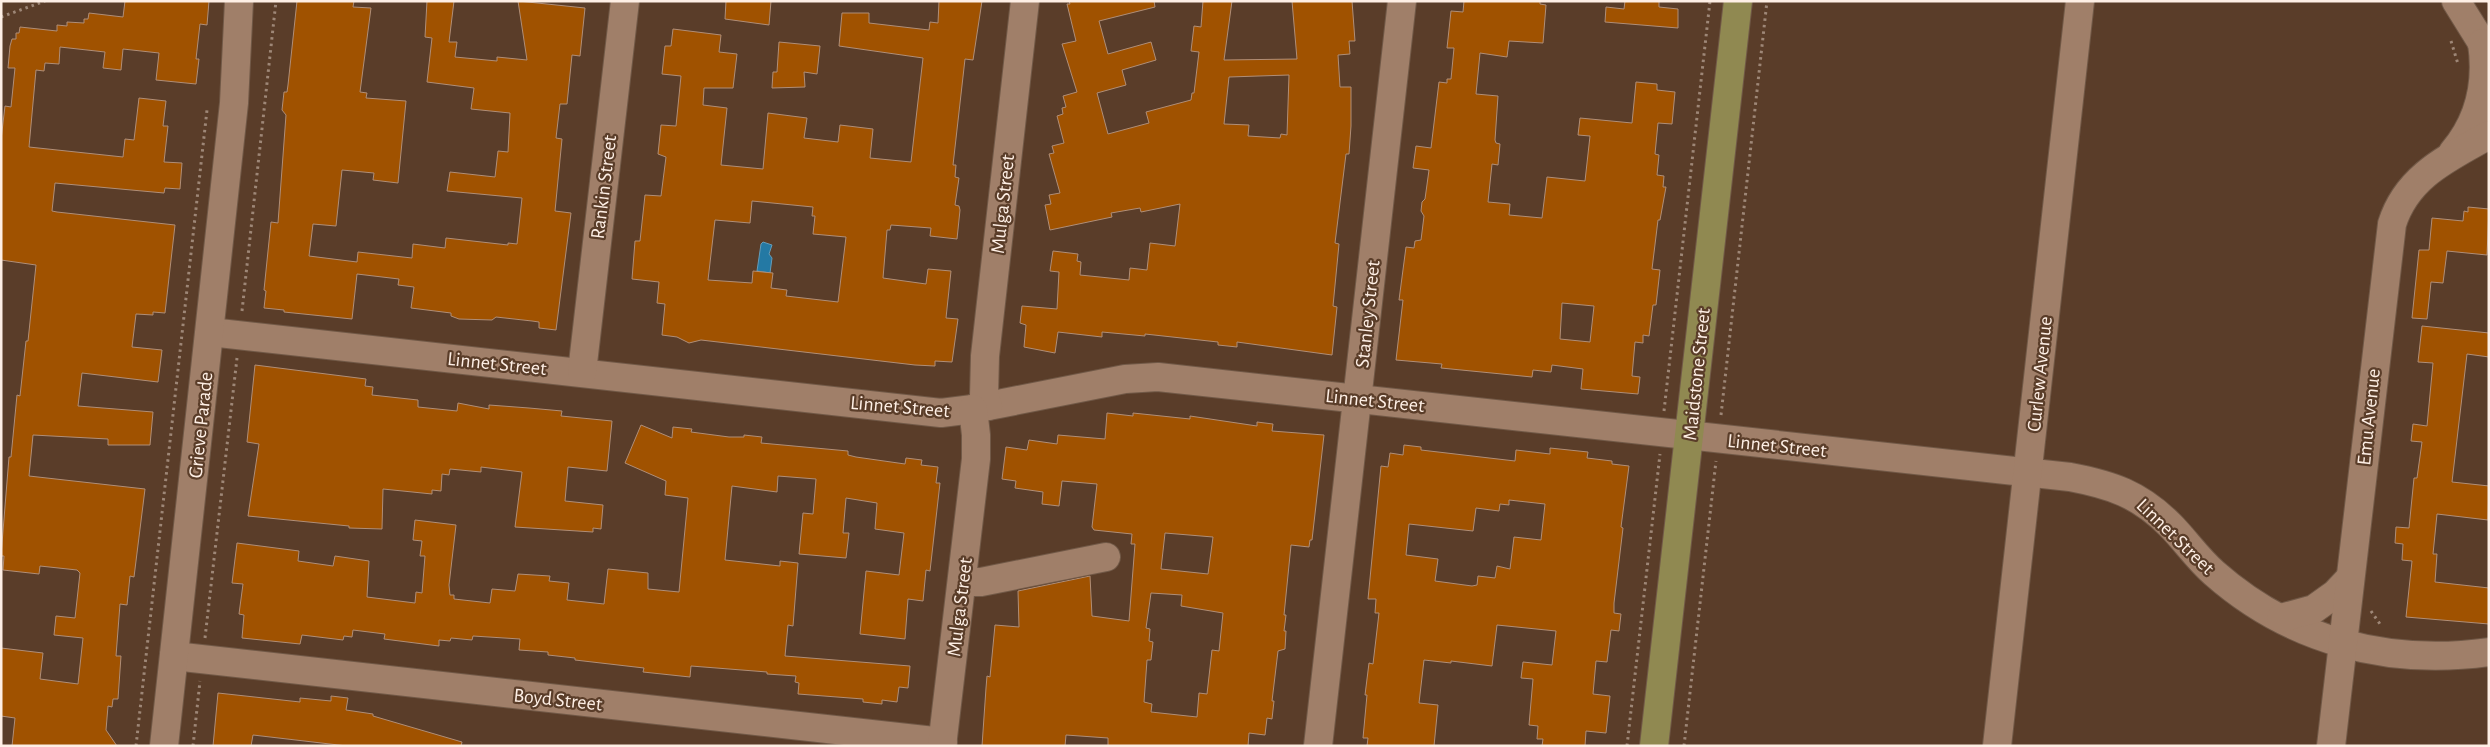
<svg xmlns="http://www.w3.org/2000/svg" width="2490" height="747" font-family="'Alegreya Sans',sans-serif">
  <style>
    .water { fill: #2479a4; stroke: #659cb8 }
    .building { fill: #a05200; stroke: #b08e77; fill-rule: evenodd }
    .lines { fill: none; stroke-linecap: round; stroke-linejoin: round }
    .minor-casing { stroke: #715947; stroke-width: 30 }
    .major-casing { stroke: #715947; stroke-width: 30 }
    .path { stroke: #9e8777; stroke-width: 3; stroke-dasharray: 2.5 4; stroke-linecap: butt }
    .minor { stroke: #a07f69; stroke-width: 28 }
    .major { stroke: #908951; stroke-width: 28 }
    .labels { text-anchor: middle; stroke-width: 4.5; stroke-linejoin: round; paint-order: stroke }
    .street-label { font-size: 20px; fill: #feefe5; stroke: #5a3d29 }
  </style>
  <rect width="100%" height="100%" fill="#5a3d29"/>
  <!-- water -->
  <polygon class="water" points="763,242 772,245 769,254 772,258 770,273 757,271 761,244"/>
  <!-- building -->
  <g class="building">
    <polygon points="125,1 209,1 207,25 200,24 196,59 199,59 196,84 156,80 159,53 123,49 121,70 103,68 105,52 60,47 59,64 45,63 44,71 36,70 29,147 123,157 125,139 134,140 139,98 166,101 163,126 168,126 164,162 182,163 180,189 165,188 164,193 55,183 52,211 57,212 175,225 165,313 153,312 153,315 136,314 132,347 162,350 158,382 82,373 78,406 153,412 150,445 108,445 108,439 33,435 29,476 145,489 134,577 130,576 127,605 120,604 116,656 121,656 118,699 113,699 112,707 108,706 106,730 117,746 12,746 15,718 1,716 1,648 43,653 40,679 78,684 83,638 54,635 56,616 75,618 80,573 77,570 40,566 39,574 3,570 4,556 1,556 9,457 11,457 17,395 20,396 26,341 28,341 36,265 1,260 1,140 5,106 11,107 15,68 8,68 10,46 12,39 16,39 16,33 19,33 20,27 57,31 57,25 67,26 67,22 84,23 84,19 88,19 89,13 123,17"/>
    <polygon points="297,1 354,1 353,7 371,8 360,92 367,93 366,98 406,101 398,183 373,180 374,173 342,170 336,226 313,224 309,256 357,262 358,252 412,258 413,244 445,248 446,238 508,245 508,243 517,244 522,198 447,191 450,172 495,177 498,151 508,152 510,113 471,109 474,88 427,82 432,38 425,37 427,1 454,1 449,42 457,42 455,57 497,61 497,57 527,60 518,1 585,8 580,56 572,55 567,104 560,104 556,138 562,139 555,211 571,213 556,330 539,328 539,322 532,321 496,317 492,320 459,319 451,316 451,313 411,308 414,287 398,285 399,279 357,274 352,319 284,312 284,310 264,308 266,291 264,290 271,222 278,223 286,115 282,110 284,92 287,92 288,85"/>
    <polygon points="726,1 771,1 769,25 725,19"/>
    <path d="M939,1H982L973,60L965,59L953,165H956L955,177L959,178L955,205L959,206L960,210L957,239L930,236L931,228L891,225L890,230H887L883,278L926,284L928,269L951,271L946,318L958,319L952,362L935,361V366L915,365L701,340L689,343L677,337L662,335L665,304L657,303L659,282L632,279L635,241H640L645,195L661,196L666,157L658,154L661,125L676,126L681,76L662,74L665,46H671L673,29L721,35L719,52L737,54L733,88H704L703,105L727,108L721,165L763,169L768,113L807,118L804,138L838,142L840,125L873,129L870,158L911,162L923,58L839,46L842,13H869V23L929,30L930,22L938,23ZM752,201L813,207L812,216H815L813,234L846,237L838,302L786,296L787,290L771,288L773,273L753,271L752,283L708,280L715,220L750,223Z"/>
    <path d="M1069,1H1154L1155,7L1099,21L1108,54L1151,42L1156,60L1122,70L1126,85L1097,93L1108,134L1149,123L1146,112L1191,100L1192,93H1194L1199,52L1191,51L1194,26L1201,27L1203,1H1232L1224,60L1297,59L1292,1H1352L1355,41H1349L1350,54L1338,55L1340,87H1351V126L1349,154H1346L1335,243L1339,244L1333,306L1337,307L1332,355L1237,342V347L1218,345V342L1145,334V336L1102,332V337L1058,332L1055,353L1024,347L1026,325L1020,323L1022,306L1057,309L1059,272L1050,271L1053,251L1078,254L1077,261L1081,262L1080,275L1129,280L1130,268L1147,270L1150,243L1175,246L1180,204L1141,212L1140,208L1111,213L1112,217L1050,230L1045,205L1051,204L1049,195L1060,193L1049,154L1054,153L1052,146L1064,143L1057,116L1063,114L1062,108L1066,107L1063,96L1077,92L1062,44L1076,41L1067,4H1070ZM1289,75L1287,135L1281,134L1280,138L1248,136L1249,125L1224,124L1229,77Z"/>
    <path d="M1464,1H1540V4L1546,5L1543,43L1509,41L1507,57L1480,53L1476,94L1498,96L1495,140L1496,143L1500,144L1498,165L1492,164L1488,202L1510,204L1509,215L1542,218L1547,177L1585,181L1590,136L1578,135L1580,118L1632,123L1636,82L1657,84V90L1675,92L1672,124L1658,123L1655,154L1659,155L1657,175L1664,176L1663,187H1666L1660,220H1658L1652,269L1660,270L1656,305H1653L1649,336L1643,335V343L1635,342L1632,376L1640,377L1638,394L1581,389L1583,369L1552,365L1551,372L1533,370L1532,377L1441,368L1442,364L1396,360L1403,300H1399L1406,247L1414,248L1415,241L1421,240L1424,216L1421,211L1422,202L1425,199L1429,170L1413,168L1416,146L1431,148L1439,82L1447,83V79H1451L1454,48H1447L1451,11L1463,12ZM1562,303L1594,306L1590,342L1560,339Z"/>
    <polygon points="1625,1 1659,1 1659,7 1678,9 1678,28 1605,22 1606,7 1624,9"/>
    <polygon points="779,42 820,46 817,74 804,72 805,87 772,88 773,72 777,72"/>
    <polygon points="2468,207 2489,209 2487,255 2447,251 2443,283 2431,282 2427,319 2412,318 2419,250 2429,250 2432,218 2463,221 2464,211 2468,212"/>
    <polygon points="2422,326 2489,333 2489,357 2467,354 2452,482 2489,486 2488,520 2437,514 2433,554 2437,554 2435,582 2489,588 2489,624 2406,617 2412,561 2402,560 2403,544 2395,543 2396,527 2409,528 2414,478 2417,478 2422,442 2411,441 2413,424 2427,426 2433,363 2418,362"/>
    <polygon points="255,365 366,379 365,386 373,387 372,395 418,400 418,407 457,411 458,403 489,409 489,405 529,408 562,411 561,416 612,421 607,471 568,467 565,501 603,505 601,529 593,528 593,532 515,527 522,472 481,467 481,472 450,469 449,475 442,474 441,491 432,490 432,494 383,489 382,529 349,528 349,526 248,516 259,444 247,442"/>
    <path d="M1107,413L1133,416V413L1190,419V416L1257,426V422L1273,424L1272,431L1324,435L1312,540H1310L1309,547L1291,545L1284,615H1286L1284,631H1286L1285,649L1278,651L1272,701H1274L1272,719L1267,718L1265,735L1249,733L1248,746H1108V738L1066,735L1065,746H982L986,688L987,676L990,677L995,625L1019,627L1018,591L1090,576L1092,616L1129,621L1135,544H1131L1132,534L1094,530L1092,527L1097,484L1062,481L1059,506L1042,504L1043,492L1015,488L1016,481L1002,479L1006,447L1027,450L1029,440L1057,444L1058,435L1105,439ZM1165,533L1213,537L1208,574L1161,569ZM1151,593L1182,595L1181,606L1223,613L1219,651L1212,650L1207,694L1199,693L1197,717L1151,712L1152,704L1144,702L1147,660H1151L1153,642L1149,641L1150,629L1146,628Z"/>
    <polygon points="641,425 672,438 673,427 692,429 691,432 729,437 744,437 744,435 762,437 761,443 848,451 848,455 856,457 905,464 906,458 922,460 921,465 938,467 936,483 940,483 930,571 926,570 923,601 908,599 905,639 860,634 866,571 899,575 904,533 875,529 877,503 846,498 843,533 849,533 846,558 799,554 803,513 813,514 816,479 778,476 777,492 732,486 725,560 780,566 780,561 798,563 793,626 788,625 785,656 910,666 908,688 899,687 897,702 882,700 882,704 863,702 863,699 798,694 799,683 795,682 796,676 767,674 767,672 691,666 690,677 643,672 644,668 575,660 575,658 548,655 548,652 519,650 520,639 473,636 472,640 451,638 450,641 439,640 439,646 384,639 385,634 353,630 352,637 344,636 343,640 302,635 300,644 242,638 244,615 239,614 243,584 232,583 237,543 299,551 298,561 333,566 335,556 369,561 367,597 415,603 416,592 422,593 425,556 420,556 422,541 413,540 415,520 456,525 449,585 450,595 454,595 454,599 490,603 492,589 515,591 518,574 550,576 549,581 569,583 567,600 604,604 608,569 648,573 648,589 679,592 688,498 665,495 666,481 625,463"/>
    <path d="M1404,445L1421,447V450L1515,461L1516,450L1550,454V448L1588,452L1587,458L1612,461V464L1629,466L1621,527L1623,528L1614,603V613L1621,614L1619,631L1611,630L1607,662L1596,661L1593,694L1610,696L1606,733L1586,731L1585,746H1542L1543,739H1537L1538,726L1529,725L1533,679L1521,678L1523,662L1552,665L1556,631L1497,625L1492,666L1451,661V663L1424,660L1419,703L1438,705L1434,746H1367L1368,738H1363L1367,695H1365L1369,663L1373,664L1379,613H1375L1376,599H1368L1381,466L1388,467L1390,453L1403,455ZM1509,500L1545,504L1541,540L1514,537L1510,569L1497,566L1495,578L1478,576L1477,585L1472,586L1435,581L1438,559L1406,555L1409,524L1473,531L1476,508L1499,511L1500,504L1509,505Z"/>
    <polygon points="218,693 300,702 300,698 331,701 331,696 348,698 346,710 373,714 373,716 462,742 461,746 347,746 253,735 251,746 213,746"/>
  </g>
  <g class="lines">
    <defs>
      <g id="minor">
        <polyline points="2456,1 2489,54"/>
        <path d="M2453,152C2480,120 2488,84 2482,43"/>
        <path d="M210,332L941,413L973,409L1125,379L1158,377L2070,477C2112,485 2139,494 2170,525C2185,540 2197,558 2214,573C2291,641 2388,666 2489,652"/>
        <polyline points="582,372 625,1"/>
        <polyline points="988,406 984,396 985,356 1025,1"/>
        <polyline points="962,582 981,582 1106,557"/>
        <polyline points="2281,618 2314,609 2335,594 2350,578"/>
        <polyline points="174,656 943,742"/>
        <polyline points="164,746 234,103 239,1"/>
        <polyline points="942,746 976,459 976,435 973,409"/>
        <polyline points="1318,746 1402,1"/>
        <polyline points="1997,746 2080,1"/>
        <path d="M2331,746L2392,224C2407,176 2448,158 2489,135"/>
      </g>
      <polyline id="major" points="1654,746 1738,1"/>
    </defs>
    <!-- minor casing -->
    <use href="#minor" class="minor-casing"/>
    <!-- major casing -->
    <use href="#major" class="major-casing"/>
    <!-- path -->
    <g class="path">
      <polyline points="2488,1 2489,2"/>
      <polyline points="1,17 45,1"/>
      <polyline points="2451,41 2458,64"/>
      <polyline points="242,311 276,1"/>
      <polyline points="1664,411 1710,1"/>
      <polyline points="1721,415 1767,1"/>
      <polyline points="2371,611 2382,627"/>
      <polyline points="205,638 237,358"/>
      <polyline points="136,746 207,110"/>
      <polyline points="193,746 200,681"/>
      <polyline points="1627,746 1660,454"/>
      <polyline points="1684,746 1716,461"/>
    </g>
    <!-- minor -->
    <use href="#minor" class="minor"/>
    <!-- major -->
    <use href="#major" class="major"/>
  </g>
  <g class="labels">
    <!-- street labels -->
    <g class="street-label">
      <text transform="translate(603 187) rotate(-83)" y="7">Rankin Street</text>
      <text transform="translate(1002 204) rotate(-84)" y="7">Mulga Street</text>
      <text transform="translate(1367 314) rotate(-84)" y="7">Stanley Street</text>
      <text transform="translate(497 363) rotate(6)" y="7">Linnet Street</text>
      <text transform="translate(1696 374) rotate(-84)" y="7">Maidstone Street</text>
      <text transform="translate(2039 374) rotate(-84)" y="7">Curlew Avenue</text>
      <text transform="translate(1375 400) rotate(6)" y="7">Linnet Street</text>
      <text transform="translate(900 406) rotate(5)" y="7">Linnet Street</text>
      <text transform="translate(2368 417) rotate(-84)" y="7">Emu Avenue</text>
      <text transform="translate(200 425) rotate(-84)" y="7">Grieve Parade</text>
      <text transform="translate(1777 445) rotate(6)" y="7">Linnet Street</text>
      <text transform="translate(2176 536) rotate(44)" y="7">Linnet Street</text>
      <text transform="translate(959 607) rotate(-83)" y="7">Mulga Street</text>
      <text transform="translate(558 699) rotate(6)" y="7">Boyd Street</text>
    </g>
  </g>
  <!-- border -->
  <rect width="2490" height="747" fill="none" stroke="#feefe5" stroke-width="5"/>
</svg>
